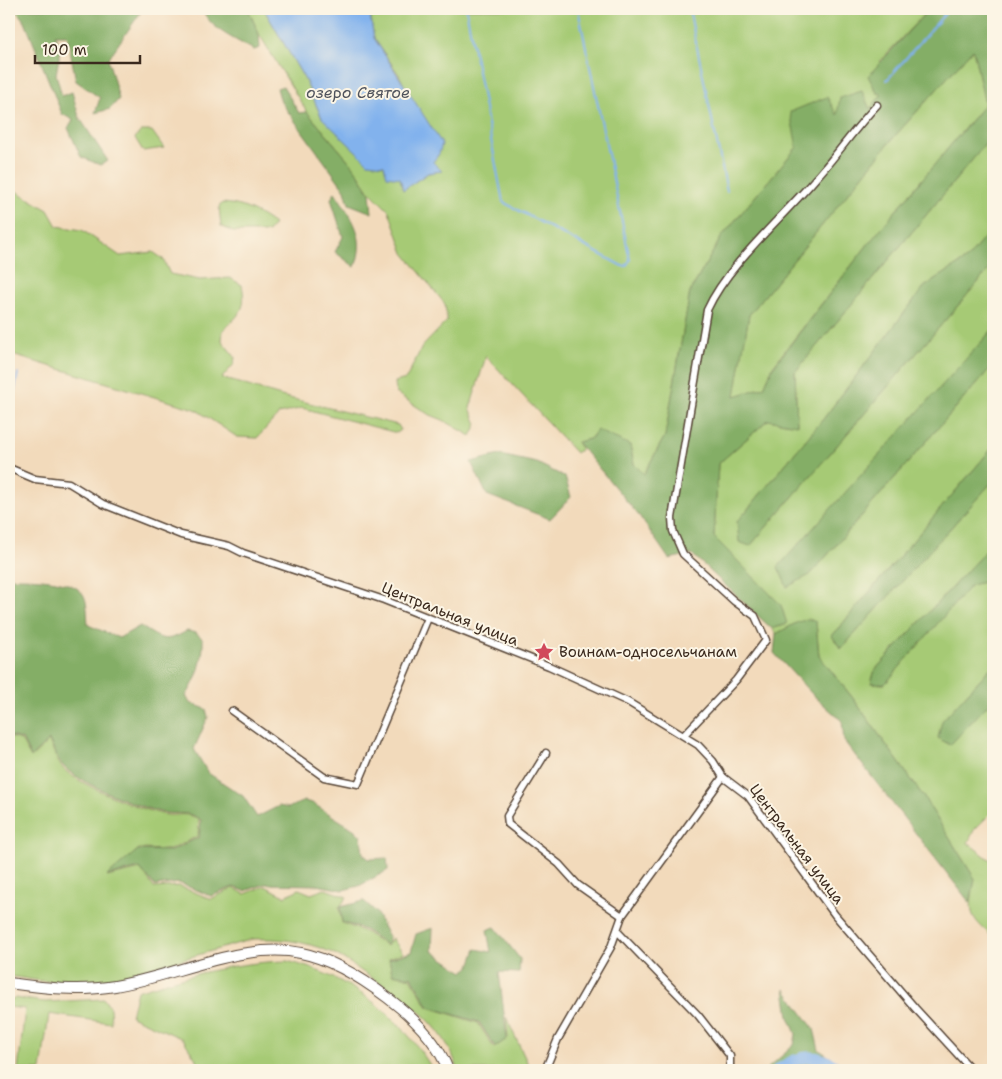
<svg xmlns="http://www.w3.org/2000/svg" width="1002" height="1079" font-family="'Shantell Sans',sans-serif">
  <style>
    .green { fill: #a6ca74; stroke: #707a49 }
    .forest { fill: #84ae66; stroke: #606c42; fill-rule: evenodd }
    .water { fill: #82b2ed; stroke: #5e6e86 }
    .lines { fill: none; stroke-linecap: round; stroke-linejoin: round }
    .stream { stroke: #82b2ed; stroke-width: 2 }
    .river { stroke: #82b2ed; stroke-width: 12 }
    .street-casing { stroke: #564436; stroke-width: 9 }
    .primary-casing { stroke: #564436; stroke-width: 12 }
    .street { stroke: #fff; stroke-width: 6 }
    .primary { stroke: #fff; stroke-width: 10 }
    .labels { text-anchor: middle; stroke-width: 4; stroke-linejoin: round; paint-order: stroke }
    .street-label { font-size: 15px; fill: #3b2a1e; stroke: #fcf5e5 }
    .poi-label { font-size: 15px; fill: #3b2a1e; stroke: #fcf5e5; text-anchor: start }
    .water-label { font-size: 16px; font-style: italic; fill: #50535c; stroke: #fcf5e5 }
  </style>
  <rect width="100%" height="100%" fill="#fcf5e5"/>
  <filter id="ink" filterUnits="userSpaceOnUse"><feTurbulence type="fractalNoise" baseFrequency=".02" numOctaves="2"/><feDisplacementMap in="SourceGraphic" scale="10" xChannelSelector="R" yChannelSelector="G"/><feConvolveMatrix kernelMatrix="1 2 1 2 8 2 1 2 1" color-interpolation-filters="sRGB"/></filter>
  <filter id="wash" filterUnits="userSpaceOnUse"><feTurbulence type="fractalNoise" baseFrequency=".0096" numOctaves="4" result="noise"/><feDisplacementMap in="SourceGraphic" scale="20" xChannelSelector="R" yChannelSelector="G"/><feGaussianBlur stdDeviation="1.12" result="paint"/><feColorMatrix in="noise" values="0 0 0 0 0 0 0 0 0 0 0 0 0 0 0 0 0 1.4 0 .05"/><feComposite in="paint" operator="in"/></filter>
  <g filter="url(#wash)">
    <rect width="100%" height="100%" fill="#f2dabb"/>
    <!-- green -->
    <g class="green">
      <polygon points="248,9 264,9 305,80 322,118 400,177 403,190 428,173 441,171 432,162 439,154 399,75 374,38 369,9 929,9 880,61 882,94 870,109 837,115 797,147 722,236 690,292 665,436 644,474 634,464 630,445 590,439 577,442 581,449 576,453 486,356 470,408 477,424 471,436 443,420 428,414 396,393 395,382 406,379 422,347 447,321 445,304 404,253 389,211 371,193 354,167 307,112 259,34"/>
      <polygon points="973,49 985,104 869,243 773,366 764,387 734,397 749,315 894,137"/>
      <polygon points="141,131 152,131 164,148 143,151 135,138"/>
      <path d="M993,135V227L968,258L924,287L824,418L737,522L750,546L993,265V329L919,413L810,575L993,365V447L832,636L841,649L993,481V543L875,670L871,683L885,684L971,584L993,580V665L942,721L993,698V811L974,830L968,843L993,862V937C967,915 969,912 975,879L923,796L852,697L819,656L816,622H798L776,634L772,629L787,624L714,537L718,464L768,420L797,425L795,372Z"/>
      <path d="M9,187L48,210L57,226L82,230L120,256L153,252L163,259L170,274L200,280L230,278L242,285C247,309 240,314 223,330L222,341L235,357L234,364L222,378L281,396L398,425L401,430L397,433L302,408L279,414L257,438L237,437L195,409L9,354Z"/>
      <path d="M222,203C242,204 258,212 274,224L268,232H233L221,226L219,207Z"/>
      <path d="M9,737L21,740L31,758L49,741C53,749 56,759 61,766C73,783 140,809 162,814C178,818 183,810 199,820L198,836L170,850L139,849L107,877L141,869L154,888L179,886L211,899L233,888L245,894L265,886L285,896L299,889L311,894L325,889L347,897L339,908L342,923L365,932L387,946L392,938L403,953L389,958L392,974L411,978L428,1007L478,1023L494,1048L508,1038L506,1017L528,1064L525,1070H458C445,1023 403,997 364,973C353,965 341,956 328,951C304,941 279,938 253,939L118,978L76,982L41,981L9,976Z"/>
      <path d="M287,961C350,977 400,1014 433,1070H203L183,1039L131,1016L137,991C186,976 235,962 287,961Z"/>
      <polygon points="15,998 45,1002 104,999 110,1008 111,1023 49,1014 41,1070 18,1070 25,1009 9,1007 9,1000"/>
    </g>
    <!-- forest -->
    <g class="forest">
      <polygon points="15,9 143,9 108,59 119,99 110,109 95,113 100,98 76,81 67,35 55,35 61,47 56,74 62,96 72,92 79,117 108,161 100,165 81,157 68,128 73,120 62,114 25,22"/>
      <path d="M202,9H248L259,34L260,48L254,50C235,39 211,30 202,9Z"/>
      <path d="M929,9H993V135L795,372L797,425L768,420L718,464L714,537L781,605L787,624L772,629L692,554L669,559L640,517L577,442L590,439L597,430L630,445L634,464L644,474L665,436L690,292L722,236L797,147L790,112L827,97L837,115L840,98L862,91L870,109L882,94L877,93L868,76ZM973,49L985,104L869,243L773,367L764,387L735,396L749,315L894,137Z"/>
      <polygon points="283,86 299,113 307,112 354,167 370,193 372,213 349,204 345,190 281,102 277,88"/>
      <path d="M335,192C352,219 367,235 355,267L335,252L343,237L331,199Z"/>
      <polygon points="993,227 993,265 750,546 739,542 737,522 824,418 924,287 968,258"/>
      <polygon points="993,329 993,365 810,575 787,587 778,567"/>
      <polygon points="993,447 993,481 841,649 832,636"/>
      <polygon points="500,455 537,463 565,477 571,497 550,519 487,495 471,462"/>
      <polygon points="993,543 993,580 971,585 885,684 871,683 875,670"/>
      <path d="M9,575L12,578C29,578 72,578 83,594C88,602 87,615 88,625L119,638L140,626C161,639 164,644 187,631L196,633L203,639C204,659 197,680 186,696L190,703L206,709L208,717L194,749L208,773L243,796L257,817L279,806L288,808L304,801L312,803L355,830L361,836L363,854L369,859L387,858L388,870L359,886L343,890L317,885L265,884L245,891L233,887L211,896L179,883L155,886L140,868L107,876L138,850L171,851L199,837L201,820C185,809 177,816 160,812C137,806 81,784 64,767C57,760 54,748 49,740L31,757L22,739L9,736Z"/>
      <polygon points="809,619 816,622 819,656 852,697 923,796 975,879 970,903 844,741 842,721 812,694 774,653 776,634 798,622"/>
      <polygon points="993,665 993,699 950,745 938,738 942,721"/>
      <polygon points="364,901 376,912 389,938 387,945 365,930 342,922 340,907"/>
      <polygon points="495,927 520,959 519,973 499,972 507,1039 495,1047 479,1022 429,1007 412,977 393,974 389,959 411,952 416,934 433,928 432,951 463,972 470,966 476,949 491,952 487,930"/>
      <polygon points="785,989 814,1029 819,1050 850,1070 766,1070 794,1045 796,1034 789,1017"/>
    </g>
    <!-- water -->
    <polygon class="water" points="264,9 369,9 374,38 442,144 439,154 433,162 442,171 428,173 403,190 400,178 387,176 384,165 368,163 322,118 305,80"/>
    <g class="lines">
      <!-- stream -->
      <g class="stream">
        <polyline points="466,9 503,202 622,266 626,266 630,260 578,9"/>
        <polyline points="689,9 727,191"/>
        <polyline points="887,80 949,9"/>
        <polyline points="9,411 13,400 18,373"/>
      </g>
      <!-- river -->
      <path class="river" d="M778,1070C801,1054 817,1052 840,1070"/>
    </g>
  </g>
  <g filter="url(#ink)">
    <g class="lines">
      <defs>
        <g id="street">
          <polyline points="9,468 35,479 69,483 103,504 181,535 229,546 243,553 384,600 549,666 628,702 698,745 713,761 723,777 748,796 835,915 915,1008 972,1070"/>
          <polyline points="232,711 324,777 358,784 428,618"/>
          <path d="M684,735L736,680L766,640L755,616L734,601L683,554L673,531L672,518L707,310C728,264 783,217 816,178C837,155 855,128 877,105"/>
          <polyline points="546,753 507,816 508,824 559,864 578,885 622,916"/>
          <polyline points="618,932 698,1015 730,1056 730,1070"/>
          <polyline points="545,1070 558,1039 611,947 622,916 723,777"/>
        </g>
        <path id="primary" d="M9,983C44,988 79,992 115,986C173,977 242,941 301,953C332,959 363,979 388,998C413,1017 437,1040 448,1070"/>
      </defs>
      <!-- street casing -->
      <use href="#street" class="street-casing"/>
      <!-- primary casing -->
      <use href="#primary" class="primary-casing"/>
      <!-- street -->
      <use href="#street" class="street"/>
      <!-- primary -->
      <use href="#primary" class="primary"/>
    </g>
  </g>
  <!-- icons -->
  <defs>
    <symbol id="sight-bare" viewBox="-9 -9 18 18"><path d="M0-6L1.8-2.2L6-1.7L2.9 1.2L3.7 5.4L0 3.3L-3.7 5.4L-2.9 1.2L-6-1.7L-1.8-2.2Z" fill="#d1495b" stroke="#fcf5e5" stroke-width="2.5" paint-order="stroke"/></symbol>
  </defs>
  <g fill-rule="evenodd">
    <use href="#sight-bare" x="530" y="638" width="28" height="28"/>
  </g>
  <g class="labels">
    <!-- street labels -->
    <g class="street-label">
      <text transform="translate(450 614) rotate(22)" y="5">Центральная улица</text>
      <text transform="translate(797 844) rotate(53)" y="5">Центральная улица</text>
    </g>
    <!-- poi labels -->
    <g class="poi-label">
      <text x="559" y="657">Воинам-односельчанам</text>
    </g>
    <!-- water labels -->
    <g class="water-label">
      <text x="358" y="98">озеро Святое</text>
    </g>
  </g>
  <!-- margin -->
  <rect width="1002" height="1079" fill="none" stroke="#fcf5e5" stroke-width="30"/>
  <!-- scale -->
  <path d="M35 55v8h105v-8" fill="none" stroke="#3b2a1e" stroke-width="2.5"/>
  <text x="42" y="55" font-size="15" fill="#3b2a1e" stroke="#fcf5e5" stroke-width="4" paint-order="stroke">100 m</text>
</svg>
